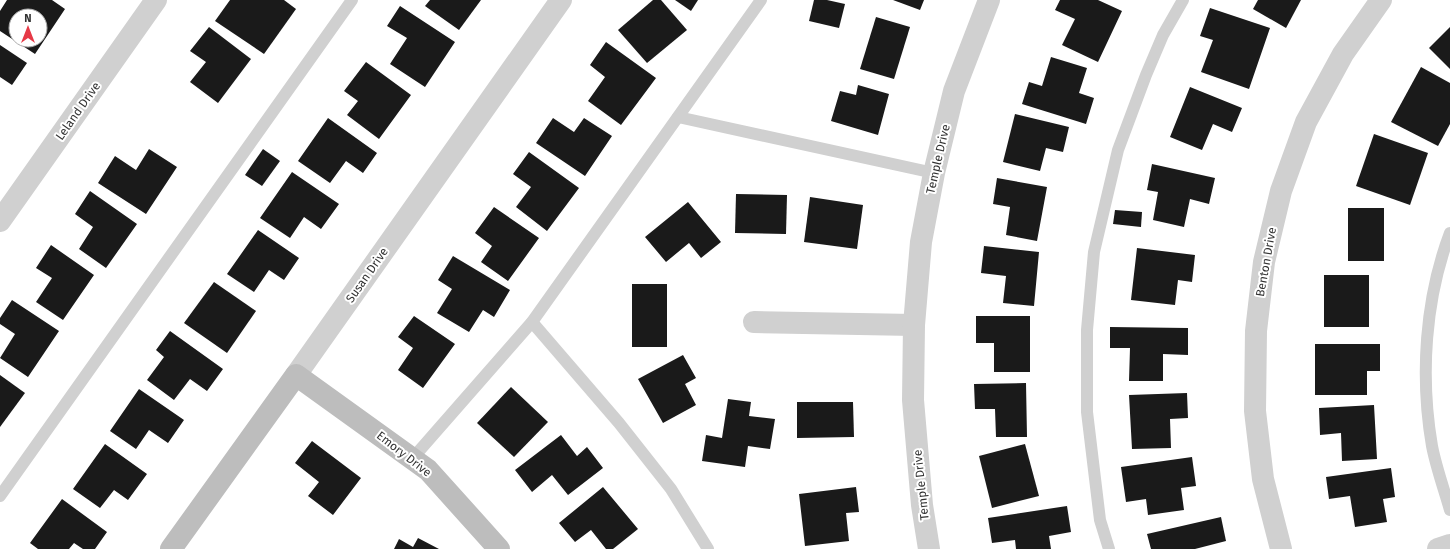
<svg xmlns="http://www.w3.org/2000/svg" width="1450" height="549" font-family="'Fira Sans',sans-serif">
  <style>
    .building { fill: #1a1a1a; fill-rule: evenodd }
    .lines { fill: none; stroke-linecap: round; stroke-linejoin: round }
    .service { stroke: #d0d0d0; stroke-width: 12 }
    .minor { stroke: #d0d0d0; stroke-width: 22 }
    .tertiary { stroke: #d0d0d0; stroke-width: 22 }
    .secondary { stroke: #bdbdbd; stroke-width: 22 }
    .labels { text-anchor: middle; stroke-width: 4; stroke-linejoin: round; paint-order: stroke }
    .street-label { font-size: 12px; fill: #333; stroke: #fff }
  </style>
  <rect width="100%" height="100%" fill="#fff"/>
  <!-- building -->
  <g class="building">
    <path d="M7,0H52L65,9L35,54L0,31V11ZM16,16H40V40H16Z"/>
    <polygon points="230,0 284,0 296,9 264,54 215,21"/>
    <polygon points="430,0 481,0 459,30 425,6"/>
    <polygon points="653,0 661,0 687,30 647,63 618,30"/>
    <polygon points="675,0 698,0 691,11"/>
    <polygon points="814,0 827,0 845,4 839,28 809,21"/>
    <polygon points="893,0 924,0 920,10"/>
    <polygon points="1060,0 1098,0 1122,11 1098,62 1062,45 1075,19 1055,10"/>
    <polygon points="1258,0 1301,0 1286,28 1253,9"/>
    <polygon points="400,6 455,42 425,87 390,64 407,38 387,26"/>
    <polygon points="1210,8 1270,28 1249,89 1201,72 1213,40 1200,36"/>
    <polygon points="876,17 910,27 894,79 860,69"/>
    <polygon points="209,27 251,59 218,103 190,82 206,62 190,51"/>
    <polygon points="1450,27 1450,69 1429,48"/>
    <polygon points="606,42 656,78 621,125 588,101 605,77 590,65"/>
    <polygon points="0,45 27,63 12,85 0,77"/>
    <polygon points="1051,57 1087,68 1079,93 1094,98 1086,124 1022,104 1029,82 1042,86"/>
    <polygon points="366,62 411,95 379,139 347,115 358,101 344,91"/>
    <polygon points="1421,67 1450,83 1450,124 1438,146 1391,122"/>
    <polygon points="858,85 889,94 878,135 831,121 840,91 856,95"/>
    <polygon points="1190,87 1242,108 1232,132 1213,124 1202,150 1170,137"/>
    <polygon points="1015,114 1069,127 1063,152 1046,148 1040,171 1003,162"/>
    <polygon points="328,118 377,153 363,173 346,161 330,183 298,161"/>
    <polygon points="553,118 574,132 584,118 612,136 585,176 536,143"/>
    <polygon points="1374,134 1428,153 1410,205 1356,186"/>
    <polygon points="149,149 177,167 146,214 98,183 115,156 136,170"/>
    <polygon points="263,149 280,161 262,186 245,175"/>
    <polygon points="529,152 579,188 547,231 516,207 531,187 513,174"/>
    <polygon points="1152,164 1215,178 1209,204 1190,199 1184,227 1153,220 1158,192 1147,190"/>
    <polygon points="292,172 339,204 321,229 304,217 290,238 260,218"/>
    <polygon points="997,178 1047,187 1037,241 1006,235 1010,207 993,204"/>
    <polygon points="90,191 137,224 106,268 79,249 93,227 75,214"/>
    <polygon points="736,194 787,195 786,234 735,233"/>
    <polygon points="810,197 863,205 857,249 804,242"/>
    <polygon points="688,202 721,242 701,258 689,243 666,262 645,237"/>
    <polygon points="494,207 539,238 508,281 481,262 492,246 475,233"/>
    <rect x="1348" y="208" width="36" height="53"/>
    <polygon points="1115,210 1142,212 1141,227 1113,224"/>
    <polygon points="258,230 299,258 284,280 269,270 254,292 227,274"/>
    <polygon points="51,245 94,275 63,320 36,302 52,278 36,268"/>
    <polygon points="984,246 1039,252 1034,306 1003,303 1006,276 981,273"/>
    <polygon points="1137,248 1195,255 1192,282 1178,280 1175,305 1131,300"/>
    <polygon points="453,256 510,290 494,317 483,310 469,332 437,313 452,289 438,280"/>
    <rect x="1324" y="275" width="45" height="52"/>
    <polygon points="214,282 256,311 227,353 184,323"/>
    <rect x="632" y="284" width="35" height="63"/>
    <polygon points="12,300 59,331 28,377 0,358 15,334 0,324 0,318"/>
    <polygon points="414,316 455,344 423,388 398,370 413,348 398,337"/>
    <polygon points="976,316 1030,316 1030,372 994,372 994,343 976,343"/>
    <polygon points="1110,327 1188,328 1188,355 1163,354 1163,381 1129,381 1130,348 1110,348"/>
    <polygon points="170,331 223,369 207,391 190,379 174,400 147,380 164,357 156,350"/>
    <polygon points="1315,344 1380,344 1380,371 1367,371 1367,395 1315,395"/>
    <polygon points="683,355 696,378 685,384 696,405 663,423 638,379"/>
    <polygon points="0,375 25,393 0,427"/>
    <polygon points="1026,383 1027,437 996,437 995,409 975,409 974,384"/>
    <polygon points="511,387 548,422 514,457 477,423"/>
    <polygon points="139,389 184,420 168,443 149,430 136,449 110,431"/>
    <polygon points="1187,393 1188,418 1170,419 1171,448 1132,449 1129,395"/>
    <polygon points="728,399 751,402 749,416 775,419 770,449 748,446 745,467 702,461 706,435 722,438"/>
    <polygon points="797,402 853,402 854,437 797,438"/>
    <polygon points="1374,405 1377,459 1342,461 1341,433 1320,435 1319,408"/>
    <polygon points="561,435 577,456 587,447 603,468 568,495 552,475 532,492 515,470"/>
    <polygon points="312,441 361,478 333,515 308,496 319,482 295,463"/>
    <polygon points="105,444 147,474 128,500 114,490 100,508 73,489"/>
    <polygon points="1025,444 1039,496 992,508 979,456"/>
    <polygon points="1192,457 1196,486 1181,488 1184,510 1148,515 1146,499 1126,502 1121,467"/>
    <polygon points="1391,468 1395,497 1383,499 1387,522 1355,527 1350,496 1329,499 1326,477"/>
    <polygon points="603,487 638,529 613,549 606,549 591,530 575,542 559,523"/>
    <polygon points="856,487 859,512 846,513 849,541 805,546 799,494"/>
    <polygon points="62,499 107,532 95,549 83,549 74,543 69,549 38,549 30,543"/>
    <polygon points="1067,506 1071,532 1049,536 1051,549 1016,549 1015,540 992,543 988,518"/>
    <polygon points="1221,517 1226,541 1195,549 1151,549 1147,534"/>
    <polygon points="418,538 439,549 394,549 399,539 413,547"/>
  </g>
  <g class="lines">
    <!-- service -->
    <g class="service">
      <polyline points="678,117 934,173"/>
      <path d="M1450,233C1425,299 1420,376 1432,446C1436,467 1444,489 1450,510"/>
      <polyline points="532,322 619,423 671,489 708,549"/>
      <polyline points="412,459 532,322 761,0"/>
      <polyline points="0,496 352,0"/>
      <polyline points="1109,549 1100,520 1087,412 1087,330 1094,252 1118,150 1146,75 1163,35 1183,0"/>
    </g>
    <!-- minor -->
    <g class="minor">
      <polyline points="0,221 156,0"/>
      <polyline points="754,322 914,325"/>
      <polyline points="929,549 922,505 913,400 914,325 921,242 934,173 954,91 989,0"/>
      <polyline points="1281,549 1263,479 1255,411 1256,331 1264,262 1281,191 1306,122 1343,54 1381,0"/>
    </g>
    <!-- tertiary -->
    <g class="tertiary">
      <polyline points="296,375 561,0"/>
      <polyline points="1438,549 1450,545"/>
    </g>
    <!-- secondary -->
    <polyline class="secondary" points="171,549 296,375 428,470 499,549"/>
  </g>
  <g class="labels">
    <!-- street labels -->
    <g class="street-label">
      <text transform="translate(78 111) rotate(-55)" y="4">Leland Drive</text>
      <text transform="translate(938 159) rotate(-77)" y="4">Temple Drive</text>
      <text transform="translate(1266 262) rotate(-80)" y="4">Benton Drive</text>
      <text transform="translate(367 275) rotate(-55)" y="4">Susan Drive</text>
      <text transform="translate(404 454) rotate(38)" y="4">Emory Drive</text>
      <text transform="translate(921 485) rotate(-96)" y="4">Temple Drive</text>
    </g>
  </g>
  <!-- north arrow -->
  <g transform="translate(28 28)"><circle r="19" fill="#ffffff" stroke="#adadad"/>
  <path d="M0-3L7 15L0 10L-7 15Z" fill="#e63946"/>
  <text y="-6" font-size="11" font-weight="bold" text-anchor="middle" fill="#333333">N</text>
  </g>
</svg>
